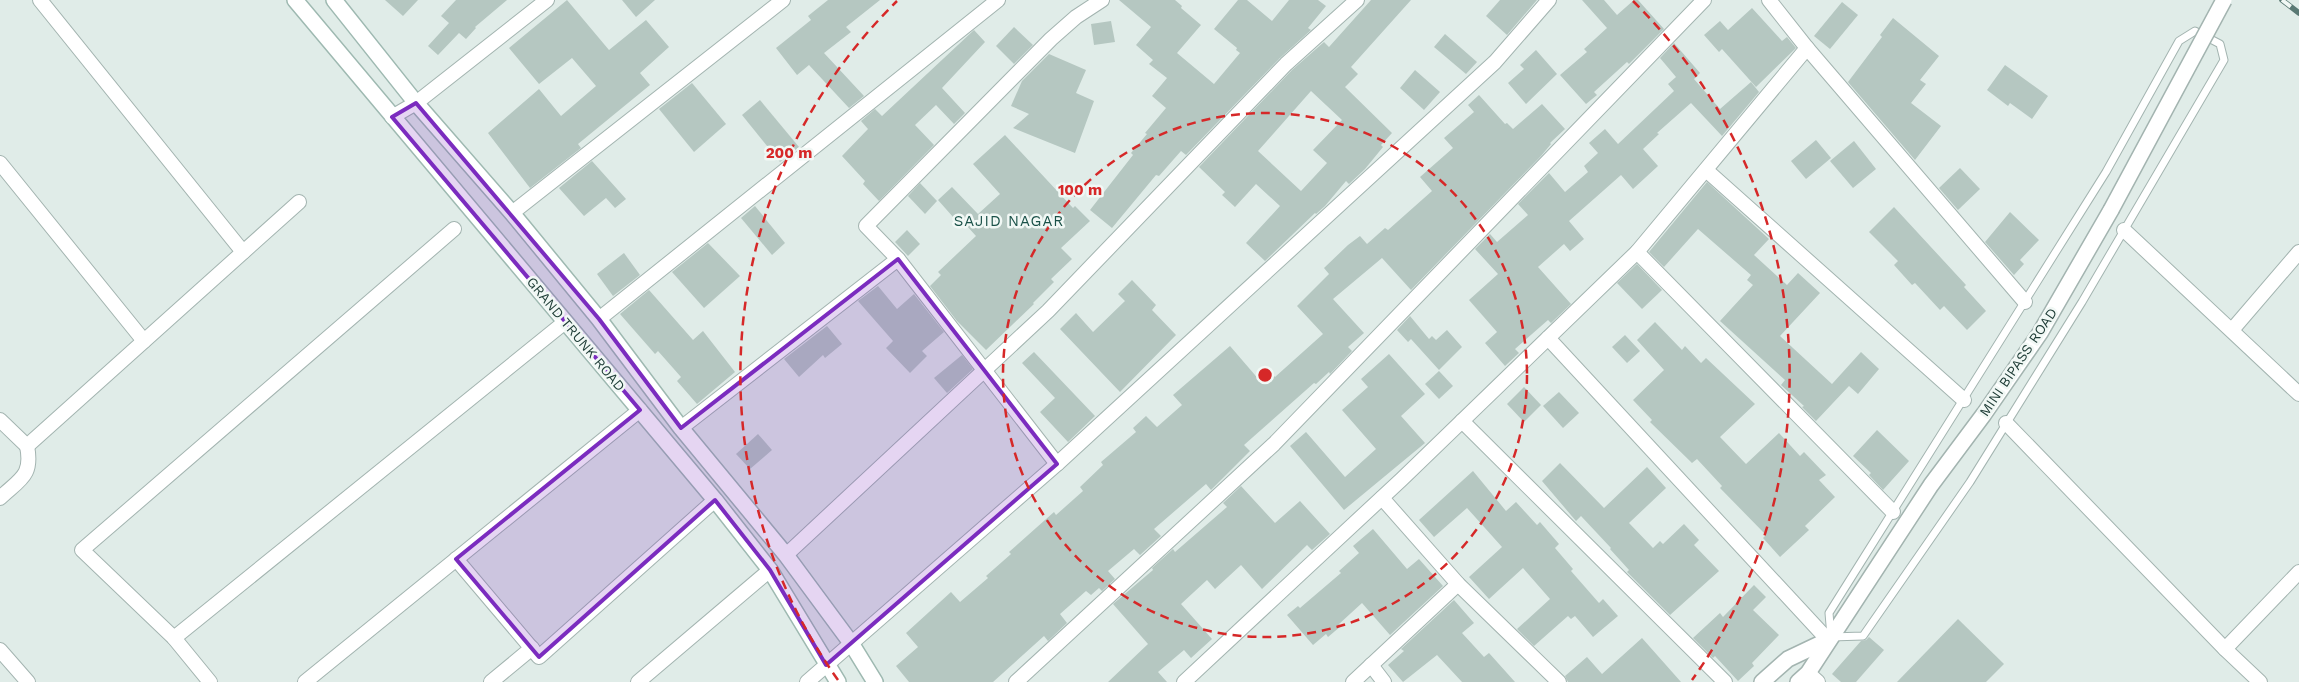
<svg xmlns="http://www.w3.org/2000/svg" width="2299" height="682" font-family="'Work Sans',sans-serif">
  <style>
    .building { fill: #b5c7c1; fill-rule: evenodd }
    .lines { fill: none; stroke-linecap: round; stroke-linejoin: round }
    .service-casing { stroke: #a3b4b0; stroke-width: 9 }
    .minor-casing { stroke: #a3b4b0; stroke-width: 16 }
    .tertiary-casing { stroke: #a3b4b0; stroke-width: 18 }
    .secondary-casing { stroke: #9eb9b1; stroke-width: 18 }
    .service { stroke: #fff; stroke-width: 7 }
    .minor { stroke: #fff; stroke-width: 14 }
    .tertiary { stroke: #fff; stroke-width: 15 }
    .secondary { stroke: #fff; stroke-width: 15 }
    .rail-casing { stroke: #5a7974; stroke-width: 5.5 }
    .rail { stroke: #f1f8f5; stroke-width: 4; stroke-dasharray: 11; stroke-linecap: butt }
    .tertiary-bridge-casing { stroke: #a3b4b0; stroke-width: 18; stroke-linecap: butt }
    .tertiary-bridge { stroke: #fff; stroke-width: 15 }
    .marked { fill: #7b2cbf; fill-opacity: 0.2; stroke: #7b2cbf; stroke-width: 4; stroke-linejoin: round }
    .ring { fill: none; stroke: #d62828; stroke-width: 2.5; stroke-dasharray: 9 6 }
    .labels { text-anchor: middle; stroke-width: 5; stroke-linejoin: round; paint-order: stroke }
    .street-label { font-size: 14px; fill: #203e38; stroke: #f1f8f5 }
    .neighbourhood-label { font-size: 15px; letter-spacing: 1px; fill: #1a5148; stroke: #f1f8f5 }
    .centre { fill: #d62828; stroke: #f1f8f5; stroke-width: 2.5 }
    .ring-label { font-size: 15px; text-anchor: middle; font-weight: bold; fill: #d62828; stroke: #f1f8f5; stroke-width: 5; stroke-linejoin: round; paint-order: stroke }
  </style>
  <rect width="100%" height="100%" fill="#e0ece8"/>
  <!-- building -->
  <g class="building">
    <polygon points="385,0 418,0 403,16"/>
    <polygon points="456,0 507,0 475,27 476,28 466,39 459,33 438,55 428,46 449,23 441,16"/>
    <polygon points="567,0 609,50 646,20 669,47 640,73 650,85 578,144 581,148 530,188 488,133 539,89 561,116 596,86 572,58 539,84 509,48"/>
    <polygon points="622,0 655,0 636,17"/>
    <polygon points="828,0 880,0 846,27 851,32 824,53 864,96 849,108 809,65 797,75 776,48 811,20 808,16"/>
    <polygon points="1119,0 1175,0 1182,6 1181,8 1201,25 1177,53 1214,84 1240,53 1236,50 1237,48 1214,29 1238,0 1247,0 1272,21 1289,0 1318,0 1326,6 1308,28 1311,30 1280,58 1186,155 1181,151 1159,176 1156,175 1112,228 1090,210 1133,155 1131,153 1147,134 1145,133 1166,108 1152,96 1167,78 1149,64 1153,60 1136,45 1151,27"/>
    <path d="M1371,0H1411L1351,67L1358,74L1345,87L1392,133L1381,145L1383,147L1365,169L1349,184L1346,181L1325,206L1316,214L1315,213L1265,261L1246,243L1280,206L1256,184L1235,207L1222,195L1225,192L1199,167L1292,70L1324,42L1329,47ZM1311,91L1342,120L1313,150L1327,163L1301,191L1258,151Z"/>
    <polygon points="1500,0 1537,0 1507,35 1486,16"/>
    <polygon points="1582,0 1604,0 1617,15 1634,0 1638,0 1664,29 1629,64 1627,62 1594,92 1597,95 1586,104 1560,75 1587,52 1584,49 1607,28"/>
    <polygon points="1842,2 1858,15 1830,49 1814,36"/>
    <polygon points="1752,8 1782,41 1787,37 1796,48 1756,87 1722,49 1719,52 1704,35 1720,21 1728,30"/>
    <polygon points="1893,18 1939,56 1920,80 1926,84 1911,103 1941,126 1915,160 1848,82 1882,37 1880,35"/>
    <polygon points="1111,21 1115,42 1094,45 1091,24"/>
    <polygon points="1014,27 1033,45 1014,64 996,46"/>
    <polygon points="974,30 985,42 942,88 965,113 954,124 936,105 915,125 934,145 879,201 863,184 865,181 842,156 868,129 861,121 875,109 882,116"/>
    <polygon points="1445,34 1477,62 1466,74 1434,47"/>
    <polygon points="1674,43 1700,73 1694,79 1720,109 1751,82 1759,92 1722,136 1691,103 1657,133 1659,134 1643,149 1658,166 1633,189 1621,175 1569,221 1584,239 1570,251 1564,244 1538,267 1571,304 1551,323 1548,320 1515,349 1519,353 1505,366 1485,343 1497,332 1469,300 1498,274 1475,249 1490,234 1497,242 1528,215 1518,204 1549,173 1565,192 1588,172 1584,166 1598,153 1589,143 1605,129 1618,144 1674,91 1668,84 1676,77 1660,58"/>
    <polygon points="1536,50 1557,74 1526,104 1508,83 1524,69 1520,65"/>
    <polygon points="1049,54 1086,70 1076,93 1094,101 1075,153 1013,128 1029,114 1011,106 1022,81"/>
    <polygon points="2005,65 2048,96 2032,119 2010,103 2008,106 1987,90"/>
    <polygon points="1415,70 1440,92 1424,110 1400,88"/>
    <polygon points="692,83 726,124 694,152 659,109"/>
    <polygon points="1479,95 1505,124 1507,123 1513,129 1542,104 1565,129 1550,143 1551,144 1541,156 1411,290 1382,258 1333,299 1364,333 1348,347 1352,351 1330,374 1329,372 1316,384 1314,383 1244,445 1250,451 1211,490 1206,484 1154,529 1161,536 1140,555 1134,549 1108,571 1115,579 1102,591 1099,588 1091,595 1086,591 1060,614 1067,623 1048,641 1044,636 993,682 909,682 896,666 918,647 906,633 951,592 960,602 988,578 986,576 1011,554 1009,552 1054,512 1056,515 1083,491 1080,487 1103,465 1101,462 1136,432 1133,428 1146,416 1157,427 1182,405 1173,395 1230,346 1261,382 1271,373 1275,377 1323,334 1297,306 1329,274 1324,268 1348,245 1360,236 1367,244 1385,228 1388,230 1432,191 1420,177 1453,148 1444,138 1474,112 1468,105"/>
    <polygon points="760,100 799,147 780,162 742,115"/>
    <polygon points="1005,135 1073,208 1075,206 1090,221 1061,248 1072,259 1051,279 1054,282 1033,303 1034,304 986,350 957,321 930,286 941,275 938,272 976,236 956,214 953,217 938,200 952,187 978,214 1000,194 973,164"/>
    <polygon points="1816,140 1831,158 1806,179 1791,161"/>
    <polygon points="1854,141 1876,169 1853,188 1830,161"/>
    <polygon points="592,161 626,199 615,208 606,198 584,216 559,188"/>
    <polygon points="1960,168 1980,189 1958,210 1939,188"/>
    <polygon points="1707,182 1769,239 1754,255 1787,285 1798,273 1820,293 1780,336 1832,384 1861,352 1879,369 1858,394 1849,386 1816,421 1802,407 1804,406 1781,385 1785,380 1720,321 1753,285 1747,280 1751,275 1698,229 1664,267 1649,252"/>
    <polygon points="920,183 937,201 925,214 908,196"/>
    <polygon points="755,206 785,243 772,255 741,218"/>
    <polygon points="1894,207 1966,285 1964,287 1986,311 1967,330 1944,306 1940,310 1915,283 1912,285 1894,265 1898,261 1869,232"/>
    <polygon points="2010,212 2039,240 2020,260 2024,264 2014,275 1985,242"/>
    <polygon points="907,230 920,244 908,256 895,242"/>
    <polygon points="708,243 740,276 704,308 672,272"/>
    <polygon points="624,253 640,275 613,296 597,274"/>
    <polygon points="1637,264 1662,290 1642,309 1617,283"/>
    <polygon points="1132,280 1156,305 1152,310 1176,335 1120,392 1060,329 1076,313 1093,332 1125,301 1118,294"/>
    <polygon points="878,286 897,309 914,294 944,332 922,351 927,356 910,373 886,348 893,341 858,301"/>
    <polygon points="649,290 693,340 703,331 735,372 697,404 677,381 681,377 658,351 655,354 620,314"/>
    <polygon points="1410,316 1429,339 1432,336 1436,340 1447,330 1462,347 1439,370 1411,339 1408,342 1397,330"/>
    <polygon points="1655,322 1682,350 1685,346 1701,363 1706,358 1755,404 1720,437 1746,464 1779,433 1800,456 1804,452 1826,475 1819,480 1835,497 1805,526 1809,530 1780,557 1763,538 1766,535 1720,488 1722,486 1697,459 1692,463 1650,422 1652,420 1633,400 1664,370 1637,340"/>
    <polygon points="827,326 842,344 825,358 823,355 799,377 784,359"/>
    <polygon points="1625,335 1640,351 1627,363 1612,347"/>
    <polygon points="1034,352 1095,416 1068,442 1040,412 1055,398 1022,363"/>
    <polygon points="1389,354 1425,394 1401,416 1425,443 1344,510 1290,446 1306,432 1345,477 1376,449 1342,410 1368,387 1361,379"/>
    <polygon points="962,355 973,369 947,393 934,378"/>
    <polygon points="1439,371 1453,386 1439,399 1425,384"/>
    <polygon points="1524,387 1541,405 1524,422 1507,404"/>
    <polygon points="1559,392 1579,413 1563,428 1543,406"/>
    <polygon points="1877,430 1909,461 1883,490 1869,475 1871,473 1853,456"/>
    <polygon points="758,434 772,450 750,469 736,454"/>
    <polygon points="1560,463 1604,508 1647,467 1666,488 1629,523 1653,548 1660,541 1663,544 1684,524 1699,540 1694,545 1719,571 1670,615 1627,572 1629,570 1610,549 1611,548 1581,516 1576,521 1542,481"/>
    <polygon points="1473,471 1506,511 1516,502 1537,525 1540,522 1559,544 1555,548 1573,569 1571,571 1599,603 1603,599 1618,616 1593,637 1575,616 1571,619 1568,616 1534,646 1517,629 1550,599 1523,568 1489,599 1469,577 1502,547 1467,508 1434,537 1419,520"/>
    <polygon points="1241,486 1275,523 1300,501 1330,534 1312,550 1307,545 1262,589 1241,565 1215,589 1207,580 1181,604 1212,639 1191,658 1184,650 1158,672 1167,682 1108,682 1148,644 1113,604 1153,570 1152,568 1173,549 1175,552 1227,507 1223,503"/>
    <polygon points="1373,529 1407,569 1419,559 1443,586 1390,635 1362,603 1339,624 1341,626 1328,637 1326,634 1313,645 1287,615 1298,606 1300,608 1341,573 1339,571 1359,553 1353,546"/>
    <polygon points="1754,585 1766,597 1753,610 1779,635 1752,663 1754,666 1738,681 1715,656 1713,658 1693,638 1720,613 1723,617"/>
    <polygon points="1454,600 1474,623 1462,633 1484,657 1489,653 1515,682 1462,682 1437,655 1403,682 1388,665 1404,651 1401,649"/>
    <polygon points="1958,619 2004,664 1986,682 1897,682"/>
    <polygon points="1869,637 1884,650 1856,682 1841,682 1832,674 1861,641 1866,640"/>
    <polygon points="1642,638 1681,682 1568,682 1565,676 1587,657 1602,674"/>
  </g>
  <g class="lines">
    <defs>
      <polygon id="service" points="2195,31 2220,44 2224,60 2082,302 1970,482 1863,636 1831,637 1829,613 2106,172 2179,41"/>
      <g id="minor">
        <polyline points="40,0 243,252"/>
        <polyline points="1769,0 1807,48 2025,302"/>
        <polyline points="392,117 416,103 547,0"/>
        <polyline points="0,163 144,341"/>
        <polyline points="1706,170 1964,400"/>
        <polyline points="512,213 783,0"/>
        <polyline points="2124,230 2299,394"/>
        <polyline points="1637,252 1893,512"/>
        <polyline points="898,259 866,226 1051,39 1076,17 1102,0"/>
        <polyline points="599,319 998,0"/>
        <polyline points="2232,330 2299,252"/>
        <polyline points="1548,338 1828,640"/>
        <polyline points="0,420 27,446 299,202"/>
        <polyline points="1462,421 1725,682"/>
        <polyline points="2006,423 2225,649 2260,682"/>
        <polyline points="681,428 898,259 1057,464"/>
        <path d="M0,498C20,479 33,476 27,446"/>
        <polyline points="1382,498 1458,584 1559,682"/>
        <polyline points="786,555 1048,311 1286,64 1357,0"/>
        <polyline points="456,559 539,657 715,500"/>
        <polyline points="174,638 565,322"/>
        <polyline points="2225,649 2299,572"/>
        <polyline points="0,650 28,682"/>
        <polyline points="1371,665 1384,682"/>
        <polyline points="1808,673 1818,682"/>
        <polyline points="210,682 174,638 82,550 454,229"/>
        <polyline points="305,682 640,410"/>
        <polyline points="491,682 532,648"/>
        <polyline points="638,682 770,570"/>
        <polyline points="807,682 1057,464 1495,62 1549,0"/>
        <polyline points="1016,682 1274,444 1704,0"/>
        <polyline points="1184,682 1402,479 1637,252 1807,48"/>
        <polyline points="1353,682 1458,584"/>
      </g>
      <g id="tertiary">
        <polyline points="1762,682 1788,659 1828,640"/>
        <polyline points="1798,682 1808,673 1931,485 1984,414 2040,333 2111,210"/>
      </g>
      <g id="secondary">
        <polyline points="295,0 715,500 770,570 838,682"/>
        <polyline points="334,0 416,103 512,213 599,319 681,428 786,555 851,643 875,682"/>
      </g>
    </defs>
    <!-- service casing -->
    <use href="#service" class="service-casing"/>
    <!-- minor casing -->
    <use href="#minor" class="minor-casing"/>
    <!-- tertiary casing -->
    <use href="#tertiary" class="tertiary-casing"/>
    <!-- secondary casing -->
    <use href="#secondary" class="secondary-casing"/>
    <!-- service -->
    <use href="#service" class="service"/>
    <!-- minor -->
    <use href="#minor" class="minor"/>
    <!-- tertiary -->
    <use href="#tertiary" class="tertiary"/>
    <!-- secondary -->
    <use href="#secondary" class="secondary"/>
    <defs>
      <polyline id="rail" points="2282,0 2299,13"/>
    </defs>
    <!-- rail casing -->
    <use href="#rail" class="rail-casing"/>
    <!-- rail -->
    <use href="#rail" class="rail"/>
    <defs>
      <polyline id="tertiary-bridge" points="2111,210 2224,0"/>
    </defs>
    <!-- tertiary-bridge casing -->
    <use href="#tertiary-bridge" class="tertiary-bridge-casing"/>
    <!-- tertiary-bridge -->
    <use href="#tertiary-bridge" class="tertiary-bridge"/>
  </g>
  <!-- marked area -->
  <path class="marked" d="M416,103L599,319L681,428L898,259L1057,464L826,665L770,570L715,500L539,657L456,559L640,410L392,117Z"/>
  <!-- distance rings -->
  <g class="ring">
    <circle cx="1265" cy="375" r="262"/>
    <path d="M838 680A525 525 0 0 1 897 1M1633 1A525 525 0 0 1 1692 680"/>
  </g>
  <g class="labels">
    <!-- street labels -->
    <g class="street-label">
      <text transform="translate(576 334) rotate(50)" y="5">GRAND TRUNK ROAD</text>
      <text transform="translate(2018 362) rotate(-56)" y="5">MINI BIPASS ROAD</text>
    </g>
    <!-- neighbourhood labels -->
    <g class="neighbourhood-label">
      <text x="1009" y="226">SAJID NAGAR</text>
    </g>
  </g>
  <circle cx="1265" cy="375" r="8" class="centre"/>
  <g class="ring-label">
    <text x="789" y="158">200 m</text>
    <text x="1080" y="195">100 m</text>
  </g>
</svg>
